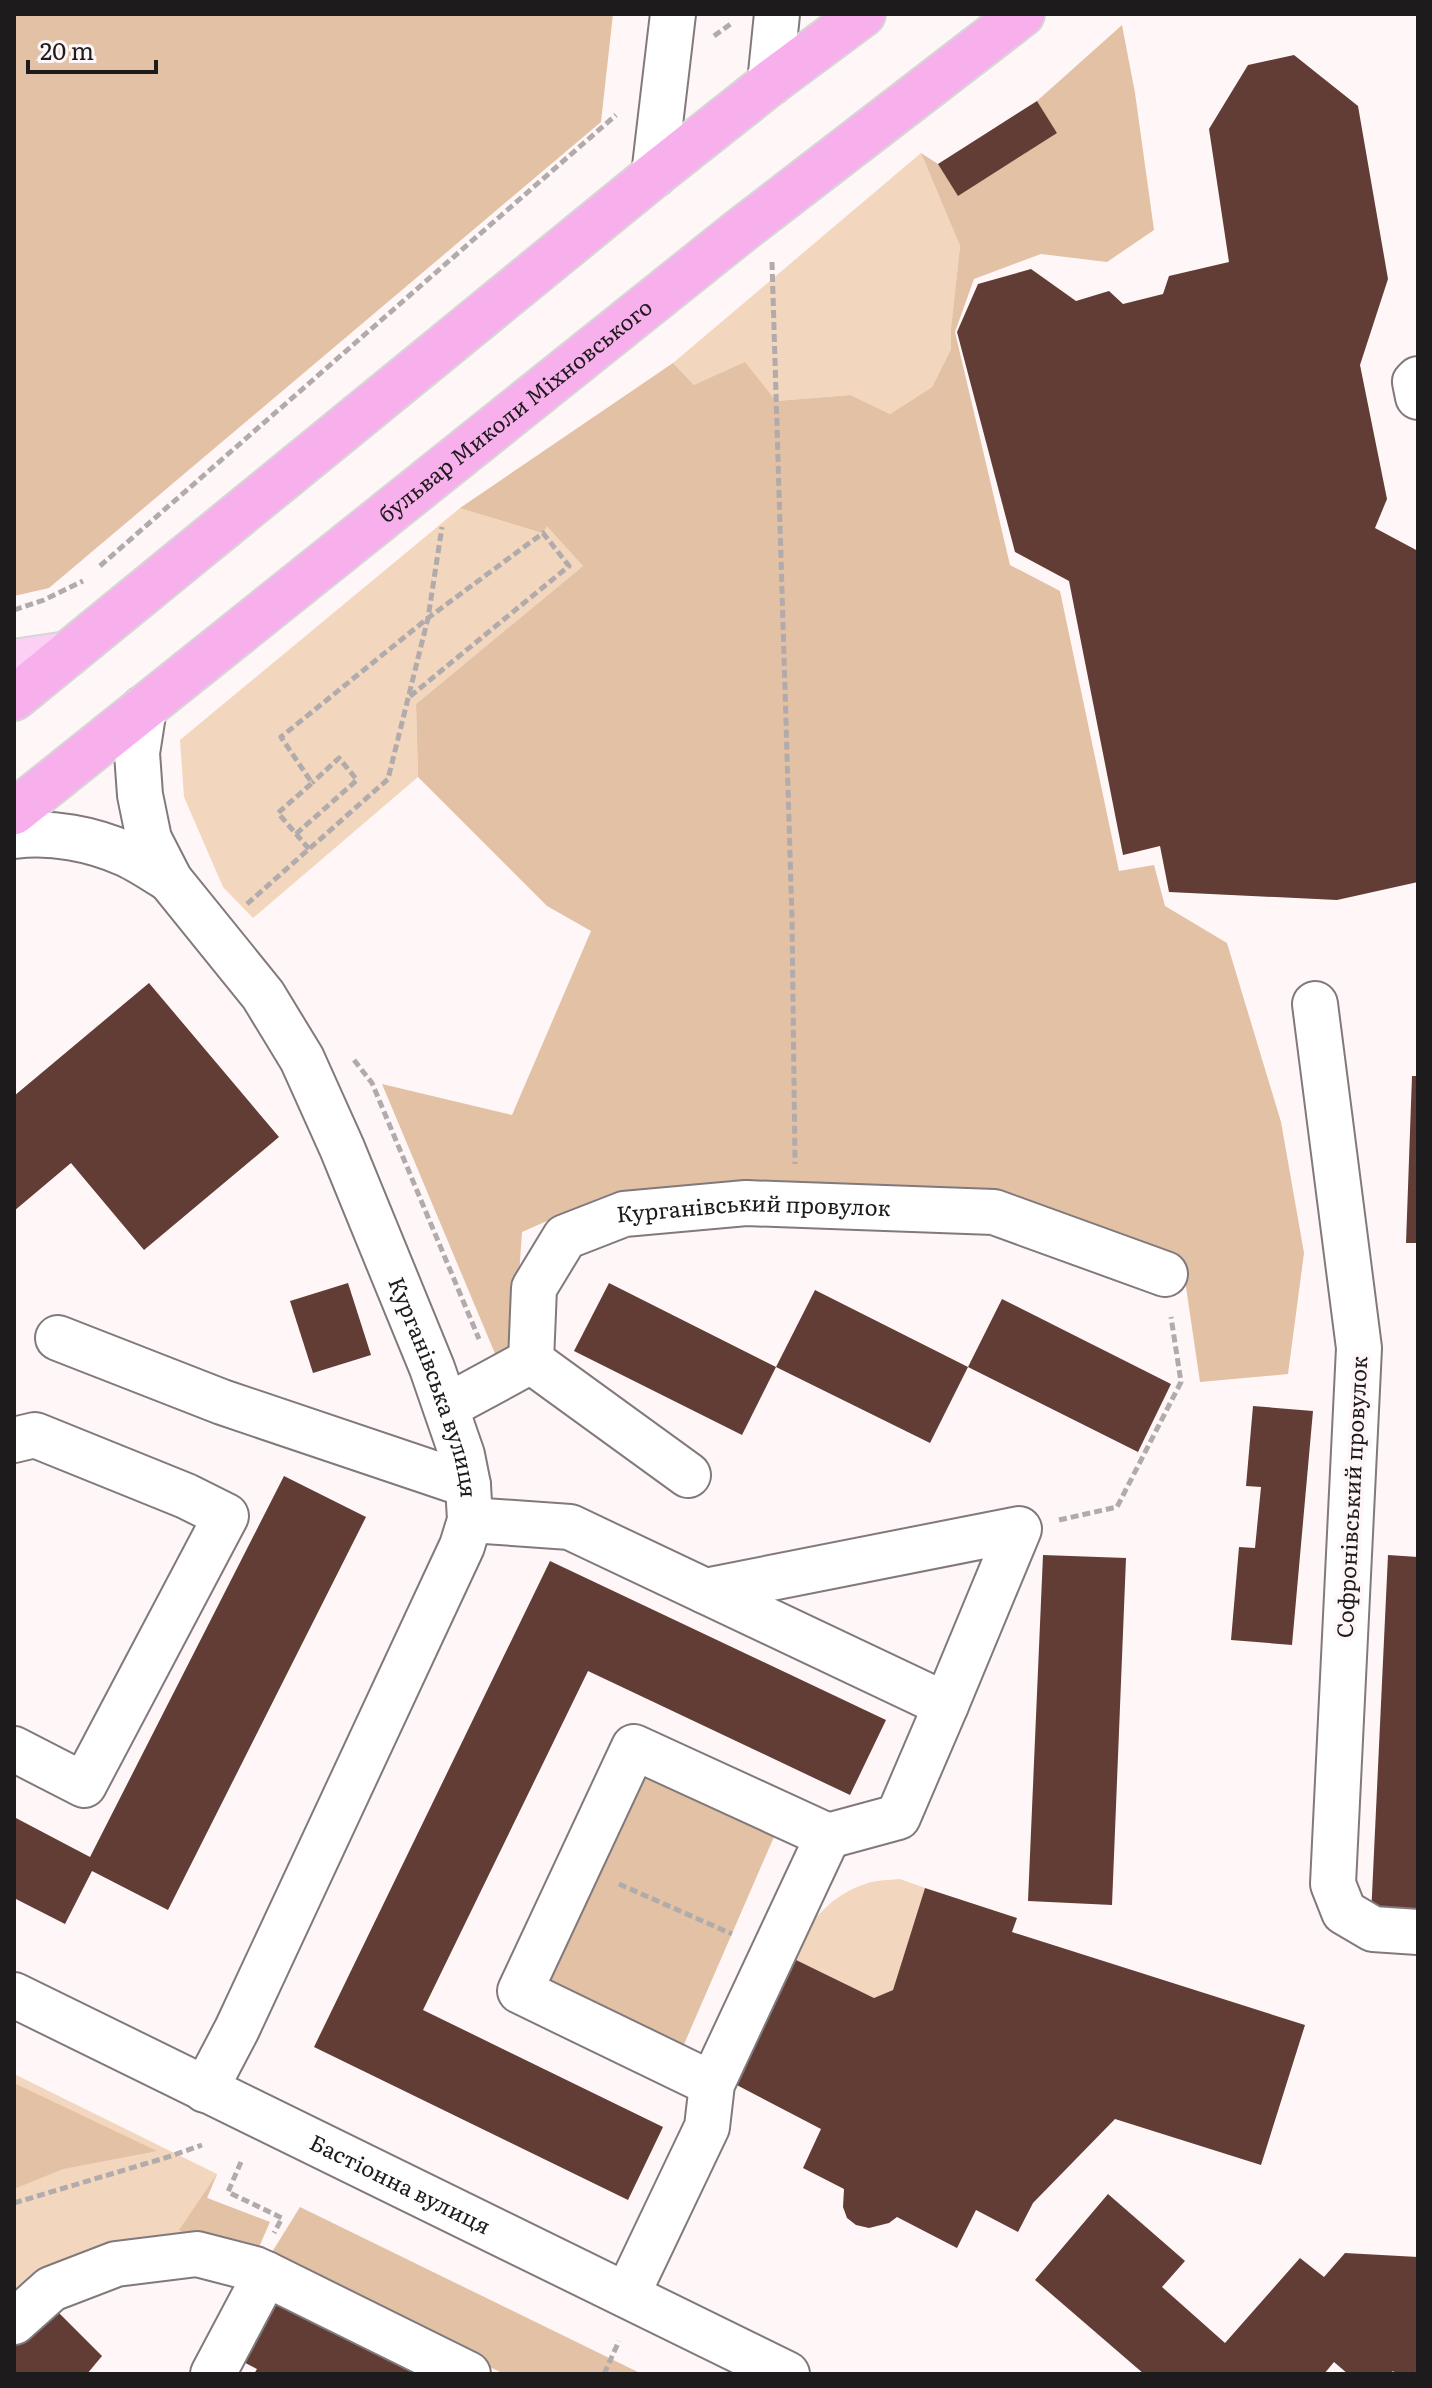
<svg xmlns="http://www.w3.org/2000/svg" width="1432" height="2388" font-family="Literata,serif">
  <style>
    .green { fill: #f2d6bd }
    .forest { fill: #e3c1a4 }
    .building { fill: #623d35 }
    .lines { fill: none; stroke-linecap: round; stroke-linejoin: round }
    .minor-casing { stroke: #81797b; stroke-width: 48 }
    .major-casing { stroke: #d6d6d6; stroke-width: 48 }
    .highway-casing { stroke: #d6d6d6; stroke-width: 48 }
    .path { stroke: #b2abac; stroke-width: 5; stroke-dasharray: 8 4; stroke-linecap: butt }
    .minor { stroke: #fff; stroke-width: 44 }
    .major { stroke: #fbd0f4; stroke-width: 44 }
    .highway { stroke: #f8b0ec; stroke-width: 44 }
    .labels { text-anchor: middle; stroke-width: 8; stroke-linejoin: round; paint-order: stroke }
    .street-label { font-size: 22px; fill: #1e1b1c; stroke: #fff6f8 }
  </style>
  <rect width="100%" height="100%" fill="#fff6f8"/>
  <!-- green -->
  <g class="green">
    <polygon points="921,153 960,246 951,328 951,349 932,387 890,414 849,395 776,401 694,385 673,363"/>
    <polygon points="460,508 547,525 583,566 416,704 418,777 253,918 223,887 184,797 180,740"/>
    <path d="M900,1879L925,1888L893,1990L874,1998L790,1957C808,1924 829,1895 868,1883C877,1880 890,1880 900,1879Z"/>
    <polygon points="14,2074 217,2174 207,2198 270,2222 14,2298"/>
  </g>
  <!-- forest -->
  <g class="forest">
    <polygon points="14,14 613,14 601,122 49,588 14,596"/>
    <polygon points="1122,25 1135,93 1154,230 1107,262 1041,254 974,279 955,332 1010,565 1060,591 1119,871 1154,865 1165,906 1227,943 1281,1122 1304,1253 1288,1374 1200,1382 1182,1260 737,1185 599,1198 522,1232 514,1348 496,1356 382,1084 512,1115 591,931 547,906 418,777 416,704 583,566 547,526 543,533 460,508 673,363 694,385 745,362 776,401 850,395 890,414 932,387 951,349 951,328 960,246 921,153 938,164 1057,133 1037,101"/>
    <polygon points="634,1747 783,1816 675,2065 520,1991"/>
    <polygon points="14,2083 157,2151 63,2169 14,2189"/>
    <polygon points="217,2174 207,2198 270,2222 252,2263 179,2230"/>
    <polygon points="300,2207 642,2374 504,2374 269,2257"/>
  </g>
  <!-- building -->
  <g class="building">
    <polygon points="1294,55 1358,106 1388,279 1360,365 1387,499 1375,528 1418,551 1418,882 1337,900 1169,892 1160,846 1123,855 1069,581 1015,552 957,332 978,284 1031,269 1076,301 1109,291 1123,304 1163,294 1169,276 1229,262 1209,129 1248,65"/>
    <polygon points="1037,101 1057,133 958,196 938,164"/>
    <polygon points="149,983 279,1137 144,1250 71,1163 14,1211 14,1096"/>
    <polygon points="1412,1076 1418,1076 1418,1243 1406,1243"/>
    <polygon points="348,1283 371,1355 313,1373 290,1301"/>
    <polygon points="609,1283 776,1367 742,1435 574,1351"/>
    <polygon points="815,1290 968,1367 930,1443 776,1367"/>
    <polygon points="1002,1299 1171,1384 1138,1452 968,1367"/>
    <polygon points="1253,1406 1313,1411 1292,1645 1231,1640 1239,1547 1255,1548 1261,1487 1246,1486"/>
    <polygon points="284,1476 366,1517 168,1910 92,1871 65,1924 14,1898 14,1817 90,1857"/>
    <polygon points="1043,1555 1126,1558 1112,1905 1028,1901"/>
    <polygon points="1388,1555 1418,1557 1418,1918 1371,1916"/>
    <polygon points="550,1561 886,1720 850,1795 588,1671 423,2010 663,2127 628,2200 314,2047"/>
    <polygon points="925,1888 1017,1918 1012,1932 1305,2025 1261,2165 1115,2119 1033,2203 1018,2232 976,2210 957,2248 897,2217 889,2223 869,2228 856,2225 847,2218 843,2207 844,2189 803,2168 821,2129 731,2082 790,1957 874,1998 893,1990"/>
    <polygon points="1108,2194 1185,2261 1162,2287 1225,2343 1300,2258 1324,2277 1345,2253 1418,2257 1418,2369 1414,2374 1396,2374 1393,2371 1390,2374 1348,2374 1334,2362 1324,2374 1144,2374 1035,2280"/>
    <polygon points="268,2286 440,2374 254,2374 257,2369 232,2356"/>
    <polygon points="55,2309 102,2356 87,2374 14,2374 14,2337"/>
  </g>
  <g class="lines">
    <defs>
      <g id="minor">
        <polyline points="770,83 777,14"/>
        <polyline points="654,175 673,14"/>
        <polyline points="1418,379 1415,382 1418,397"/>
        <path id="s1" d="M144,708L137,753L140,795L149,839L170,880L263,995L302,1059L342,1148L432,1368L462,1455L468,1485L470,1520L462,1546L237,2029L205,2090"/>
        <path d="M14,836C52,831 92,839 126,854C141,861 156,871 170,880"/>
        <polyline points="1315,1004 1359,1348 1333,1884 1344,1912 1373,1929 1418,1932"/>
        <polyline points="58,1338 222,1402 468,1485"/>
        <path id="s2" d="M531,1361L534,1288L565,1237L624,1214L746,1203L994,1212L1165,1274"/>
        <polyline points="531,1361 688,1475"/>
        <polyline points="446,1407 531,1361"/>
        <polyline points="14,1440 35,1435 186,1496 226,1516 84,1785 14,1749"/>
        <polyline points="470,1520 570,1527 946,1705 898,1817 828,1836"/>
        <polyline points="705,1591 1019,1529 946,1705"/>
        <path id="s3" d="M14,1995L787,2374"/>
        <polyline points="627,2295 707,2127 712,2084 828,1836 634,1747 520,1991 712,2084"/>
        <polyline points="14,2322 51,2289 116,2264 197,2254 255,2269 266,2274"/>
        <polyline points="213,2374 266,2274 468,2374"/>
      </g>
      <polyline id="major" points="14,662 68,654"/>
      <g id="highway">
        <polyline points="14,698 654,175 770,83 863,14"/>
        <path id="s4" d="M14,812L739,232L1022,14"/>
      </g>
    </defs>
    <!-- minor casing -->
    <use href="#minor" class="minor-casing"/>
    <!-- major casing -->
    <use href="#major" class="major-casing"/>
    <!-- highway casing -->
    <use href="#highway" class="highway-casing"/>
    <!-- path -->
    <g class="path">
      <polyline points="714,36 732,23"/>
      <polyline points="772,262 792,919 795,1164"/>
      <polyline points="100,566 616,115"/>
      <polyline points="14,610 44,600 83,581"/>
      <polyline points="296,834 357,780 339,758 312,783"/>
      <polyline points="309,849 278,813 312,783 281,737 428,618 543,533 569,566 408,698"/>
      <polyline points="247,904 388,779 428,618 442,527"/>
      <polyline points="354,1060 372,1083 479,1339"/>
      <polyline points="1059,1520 1117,1507 1181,1382 1171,1317"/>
      <polyline points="619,1884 732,1934"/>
      <polyline points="241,2162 228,2192 282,2218 274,2233"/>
      <polyline points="14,2203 168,2157 202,2145"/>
      <polyline points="604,2374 619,2341"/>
    </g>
    <!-- minor -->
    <use href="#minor" class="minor"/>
    <!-- major -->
    <use href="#major" class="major"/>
    <!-- highway -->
    <use href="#highway" class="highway"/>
  </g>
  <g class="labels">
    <!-- street labels -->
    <g class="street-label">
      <text dy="8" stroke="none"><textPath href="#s4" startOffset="642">бульвар Миколи Міхновського</textPath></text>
      <text dy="8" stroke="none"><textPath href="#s2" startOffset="326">Курганівський провулок</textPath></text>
      <text dy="8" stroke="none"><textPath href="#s1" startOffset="756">Курганівська вулиця</textPath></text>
      <text transform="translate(1352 1497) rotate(-87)" y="8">Софронівський провулок</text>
      <text dy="8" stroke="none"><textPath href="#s3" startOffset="430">Бастіонна вулиця</textPath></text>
    </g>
  </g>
  <!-- border -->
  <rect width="1432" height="2388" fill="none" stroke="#1e1b1c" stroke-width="32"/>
  <!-- scale -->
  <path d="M28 60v12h128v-12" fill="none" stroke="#1e1b1c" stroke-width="4"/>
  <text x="40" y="60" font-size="24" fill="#1e1b1c" stroke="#fff6f8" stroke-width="6" paint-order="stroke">20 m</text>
</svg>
